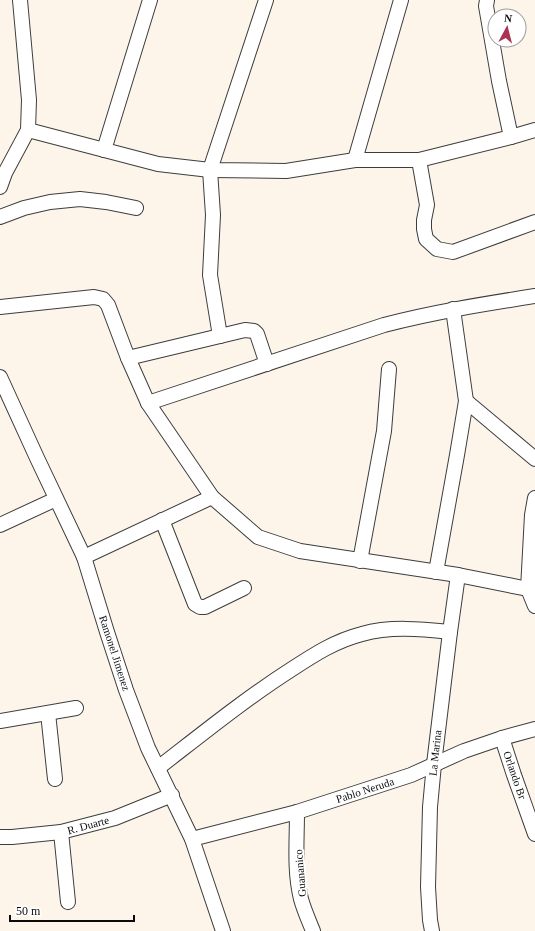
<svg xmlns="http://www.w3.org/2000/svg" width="535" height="931" font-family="Georgia,serif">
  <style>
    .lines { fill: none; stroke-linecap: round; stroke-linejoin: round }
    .street-casing { stroke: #3d3d3d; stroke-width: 16 }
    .street { stroke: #fff; stroke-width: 14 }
    .labels { text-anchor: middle; stroke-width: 4; stroke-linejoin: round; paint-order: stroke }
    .street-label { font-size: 11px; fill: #0a0a0a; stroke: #fff }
  </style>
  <rect width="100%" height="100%" fill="#fdf5ea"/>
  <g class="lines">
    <defs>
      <g id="street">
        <polyline points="487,0 486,6 499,81 511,137"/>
        <polyline points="28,130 158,164 210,170 286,171 355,160 419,160 511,137 535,130"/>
        <polyline points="104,150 150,0"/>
        <polyline points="355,160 401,0"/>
        <polyline points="419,160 427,205 424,220 424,229 426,239 437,249 453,252 535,222"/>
        <polyline points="0,187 5,173 28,130 29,100 20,0"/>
        <polyline points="0,217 24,208 50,202 80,199 106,202 136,208"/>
        <polyline points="0,307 94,297 103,299 108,305 128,358 148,403 212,497 258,537 300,551 458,575 528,589"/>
        <polyline points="220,336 210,275 213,215 210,170 266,0"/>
        <polyline points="128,358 245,330 254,331 257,334 267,364"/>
        <polyline points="0,377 37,458 84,557 107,632 126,690 148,748 192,839 223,931"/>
        <polyline points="466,401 535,459"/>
        <path d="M148,403L384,325C434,312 484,304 535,296"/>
        <polyline points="535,498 532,515 528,589 535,606"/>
        <polyline points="162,520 195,604 200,607 205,607 244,588"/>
        <polyline points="0,525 56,499"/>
        <polyline points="84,557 212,497"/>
        <polyline points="360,561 384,431 389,369"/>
        <polyline points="436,572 457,455 466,401 453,309"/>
        <polyline points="48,713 55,779"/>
        <polyline points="0,721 76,708"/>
        <polyline points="502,738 514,775 535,834"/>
        <path d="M158,768C202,734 245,699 292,669C315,654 335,641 362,634C390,626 421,629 450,632"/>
        <path d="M297,812C297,841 294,871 301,899C304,910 309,921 313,931"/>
        <polyline points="61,832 68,902"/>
        <polyline points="0,837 12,837 61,832 115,818 172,795"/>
        <polyline points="192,839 297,812 411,775 464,751 502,738 535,729"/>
        <polyline points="432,931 430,920 428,887 430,807 434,764 450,632 458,575"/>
      </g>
    </defs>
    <!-- street casing -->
    <use href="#street" class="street-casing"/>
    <!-- street -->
    <use href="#street" class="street"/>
  </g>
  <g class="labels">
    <!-- street labels -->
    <g class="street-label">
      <text transform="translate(115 653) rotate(72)" y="4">Ramonel Jimenez</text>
      <text transform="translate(435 753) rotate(-84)" y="4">La Marina</text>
      <text transform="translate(515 775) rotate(71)" y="4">Orlando Br</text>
      <text transform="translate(365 790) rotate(-18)" y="4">Pablo Neruda</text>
      <text transform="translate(88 825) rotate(-15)" y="4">R. Duarte</text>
      <text transform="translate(300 873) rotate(-95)" y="4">Guananico</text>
    </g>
  </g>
  <!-- north arrow -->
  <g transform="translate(507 28) rotate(7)"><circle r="19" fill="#ffffff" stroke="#9d9d9d"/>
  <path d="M0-3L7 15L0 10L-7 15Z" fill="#ab3252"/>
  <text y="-6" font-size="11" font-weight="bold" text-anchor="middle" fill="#0a0a0a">N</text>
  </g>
  <!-- scale -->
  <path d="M10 915v6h124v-6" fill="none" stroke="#0a0a0a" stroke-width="2"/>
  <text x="16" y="915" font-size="12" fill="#0a0a0a" stroke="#ffffff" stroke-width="3" paint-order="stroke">50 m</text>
</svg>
